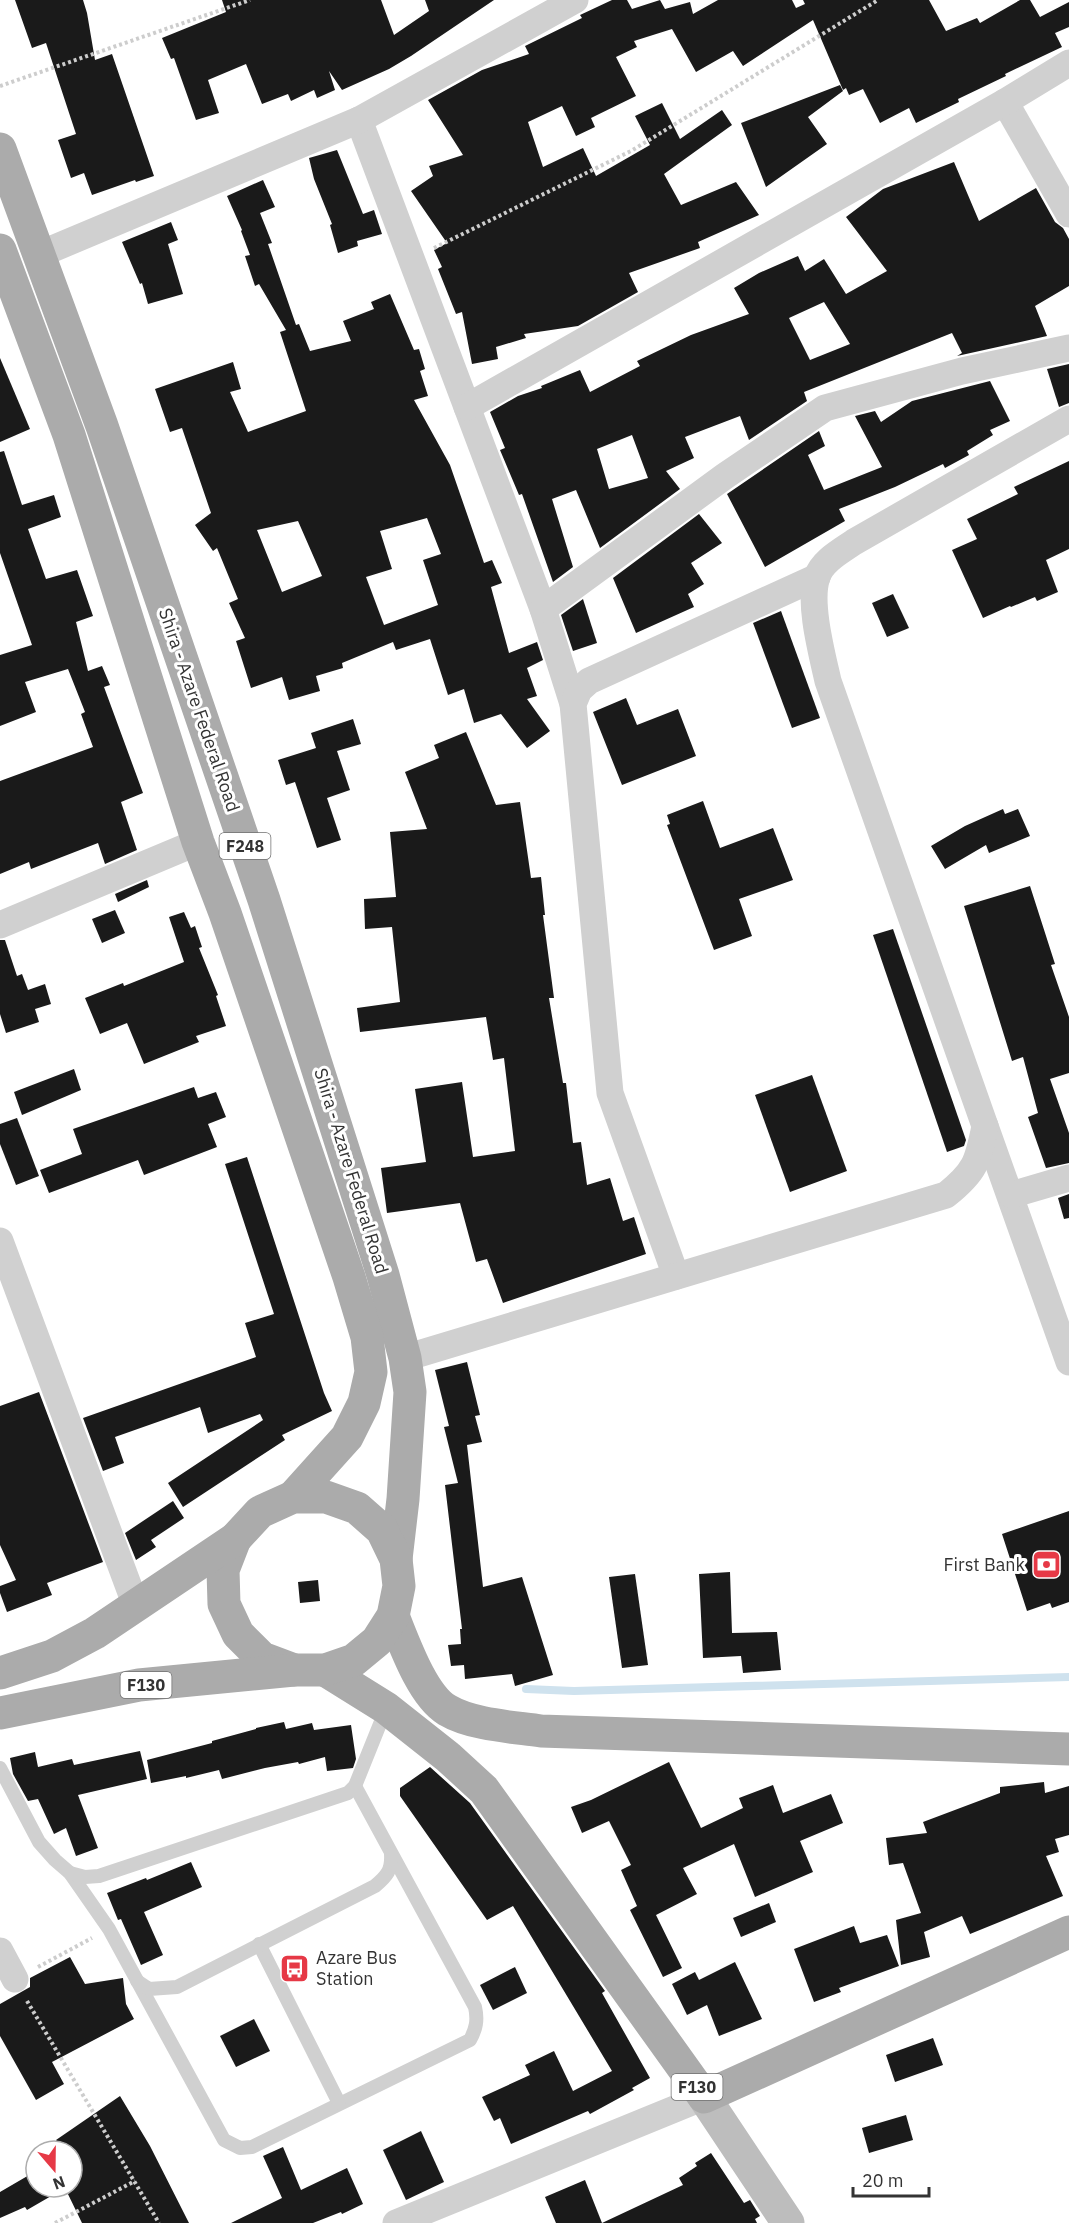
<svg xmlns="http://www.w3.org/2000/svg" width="1069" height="2223" font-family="'IBM Plex Sans',sans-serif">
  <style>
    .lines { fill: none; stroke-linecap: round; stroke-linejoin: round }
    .stream { stroke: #cfe2ee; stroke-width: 8 }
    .building { fill: #1a1a1a; fill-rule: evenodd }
    .path { stroke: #cdcdcd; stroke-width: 4; stroke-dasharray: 3 3; stroke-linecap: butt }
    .lane { stroke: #d0d0d0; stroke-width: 14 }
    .street { stroke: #d0d0d0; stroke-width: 27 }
    .secondary { stroke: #bdbdbd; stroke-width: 33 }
    .primary { stroke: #ababab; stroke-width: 33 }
    .labels { text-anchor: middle; stroke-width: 6; stroke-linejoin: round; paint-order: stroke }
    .shield { fill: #fff; stroke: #707070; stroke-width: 1.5 }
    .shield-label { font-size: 16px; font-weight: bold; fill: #333 }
    .street-label { font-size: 18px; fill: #333; stroke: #fff }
    .poi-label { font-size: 18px; fill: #333; stroke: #fff; text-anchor: end }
  </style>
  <rect width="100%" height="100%" fill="#fff"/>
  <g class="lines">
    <!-- stream -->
    <polyline class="stream" points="526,1689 574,1691 1069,1677"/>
  </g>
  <!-- building -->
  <g class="building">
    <polygon points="15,0 83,0 87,13 95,60 112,54 154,176 136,182 135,180 92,195 84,173 71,178 58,140 76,134 46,43 32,48"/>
    <polygon points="222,0 381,0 394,35 429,11 425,0 494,0 411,56 389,69 342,90 329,71 335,90 317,98 314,90 291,101 288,94 262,104 246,64 208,80 219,113 196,120 174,58 171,59 162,38 226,12"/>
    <polygon points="612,0 627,0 632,9 660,0 665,9 690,2 693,14 718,0 792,0 796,8 805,4 803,0 929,0 946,31 977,18 980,23 1020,0 1030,0 1040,17 1069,2 1069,27 1055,33 1062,47 1005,74 1006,76 958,99 959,102 916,123 909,108 880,123 863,89 849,95 846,88 843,90 813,20 743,66 733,51 696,72 672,29 634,41 637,47 616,57 636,96 591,118 595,127 576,136 562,106 528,122 543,167 583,148 596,176 650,145 635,116 662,103 680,139 722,110 732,125 664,174 681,205 736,182 759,215 698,242 700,248 629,273 638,292 578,326 524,334 526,338 496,347 498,359 472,364 462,312 456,314 438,269 442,267 434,250 447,243 411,191 433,176 429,166 463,155 428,100 482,70 529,54 525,46 582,18 580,15"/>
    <polygon points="840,85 843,91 808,117 827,144 766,187 741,123"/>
    <polygon points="337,150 363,214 374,210 382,234 357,241 358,246 338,253 330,225 332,224 314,179 309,158"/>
    <path d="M954,162L979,221L1036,188L1055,222L1063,228L1069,239V286L1035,306L1047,336L957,356L962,353L952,333L804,392L807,401L749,440L740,416L685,437L694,458L666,471L680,489L600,548L576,490L552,499L573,567L553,582L522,494L519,495L500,450L505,448L490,412L518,396L542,388L541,386L580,370L590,392L640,366L637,361L691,335L749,314L734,288L759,273L798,256L805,271L824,259L846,294L887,271L846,217L883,189ZM824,302L850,344L810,360L789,318ZM632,435L648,478L609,489L597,449Z"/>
    <path d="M263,180L275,207L260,213L272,243L268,244L296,325L299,324L310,351L351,341L343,321L374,309L371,302L390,294L414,350L419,349L425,369L420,371L428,396L414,400L450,465L484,563L492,560L502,583L491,587L509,653L537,642L543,660L527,668L537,696L527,699L550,731L527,748L501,714L474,723L464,689L448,695L430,639L396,650L393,642L342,663L343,668L316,676L320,691L289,700L282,677L251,688L236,641L245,638L229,603L238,599L217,548L213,551L195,525L211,513L182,428L170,432L155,389L233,362L241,389L230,392L248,432L306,411L280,332L286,330L259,284L255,286L245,256L250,255L241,231L242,230L227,196ZM427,518L441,554L423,560L438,605L384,625L366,577L392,569L380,531ZM298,521L322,576L282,592L257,530Z"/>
    <polygon points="171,222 178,240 168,244 183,294 148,304 142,283 140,284 122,242"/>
    <polygon points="0,358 30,429 0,442"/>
    <polygon points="1069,364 1069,403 1059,407 1047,369"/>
    <polygon points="990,381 1010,421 990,430 993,435 967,451 969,455 945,468 943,464 895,487 839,509 845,521 765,567 727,494 819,431 825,446 808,455 824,490 882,467 855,416 875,411 881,422 912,401"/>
    <polygon points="4,451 22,505 54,495 61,517 28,529 46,579 77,570 93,616 76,622 88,671 102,666 110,685 104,687 143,793 121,802 137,850 105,864 98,843 31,869 29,862 0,874 0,781 93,747 81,714 85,712 68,669 25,682 36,712 0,726 0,655 32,645 0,553 0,452"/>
    <polygon points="1069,461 1069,549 1046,560 1058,592 1037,601 1035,597 1011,607 1010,606 983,618 952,550 977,539 967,519 1018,494 1014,487"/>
    <polygon points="699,514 722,543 691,563 704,584 688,594 694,607 636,633 613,578"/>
    <polygon points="893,594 909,628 887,637 872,603"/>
    <polygon points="583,599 597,643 573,651 561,615"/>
    <polygon points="781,611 820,718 792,728 753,623"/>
    <polygon points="626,698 637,725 678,709 696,756 622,785 593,712"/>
    <polygon points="353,719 361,744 337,751 350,790 327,798 341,840 317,848 295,782 286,785 278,760 316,748 311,733"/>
    <polygon points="466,732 496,805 520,802 531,878 541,877 545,915 543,915 554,998 549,998 563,1083 566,1083 573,1143 581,1142 587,1185 610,1178 623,1221 634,1217 646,1254 503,1303 487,1259 476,1262 460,1203 387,1213 381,1168 426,1162 415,1089 462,1082 473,1157 515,1151 504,1058 493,1060 486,1017 360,1032 357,1008 400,1002 392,927 365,929 364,899 396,897 390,832 427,829 405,772 439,758 434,745"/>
    <polygon points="703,801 720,848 773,828 793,880 739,899 752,936 714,950 667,825 670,824 667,815"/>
    <polygon points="1003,809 1005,814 1018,809 1030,836 989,853 986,845 945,869 931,846 965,826"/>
    <polygon points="147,880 149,887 118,902 115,894"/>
    <polygon points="1030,886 1055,964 1051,965 1069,1017 1069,1073 1050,1079 1069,1133 1069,1163 1046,1168 1028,1117 1038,1113 1023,1057 1012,1061 964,906"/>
    <polygon points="115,910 125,933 102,943 92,919"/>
    <polygon points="184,912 191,928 195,926 202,947 199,948 218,995 216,996 226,1026 196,1036 199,1042 144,1064 127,1023 100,1034 85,998 123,983 124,986 184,962 169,917"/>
    <polygon points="893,929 966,1140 964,1146 947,1152 873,935"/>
    <polygon points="0,940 5,940 17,976 22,974 28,990 45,984 51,1004 35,1009 39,1022 6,1033 0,1014"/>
    <polygon points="74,1069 81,1090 22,1115 14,1092"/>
    <polygon points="812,1075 847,1171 790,1192 755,1095"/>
    <polygon points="194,1087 198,1098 216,1092 226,1117 208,1124 217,1147 144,1175 138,1160 49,1193 40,1170 82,1154 73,1129"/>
    <polygon points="17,1118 39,1176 16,1185 0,1144 0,1124"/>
    <polygon points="247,1157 324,1393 332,1411 282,1435 285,1440 183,1507 168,1483 263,1420 260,1414 208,1433 200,1407 115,1437 124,1463 103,1471 83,1418 256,1357 245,1323 274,1314 225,1164"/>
    <polygon points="1069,1194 1069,1218 1064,1219 1058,1198"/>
    <polygon points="467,1362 480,1415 475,1416 482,1442 467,1445 483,1587 522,1577 553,1675 515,1686 512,1674 465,1679 464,1665 451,1666 448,1645 461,1644 460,1629 462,1629 445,1485 458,1483 444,1427 449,1426 435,1370"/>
    <polygon points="39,1392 103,1562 47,1583 52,1595 7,1612 0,1593 0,1586 16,1580 0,1545 0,1406"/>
    <polygon points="173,1501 184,1518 151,1540 156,1547 136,1560 125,1533"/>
    <polygon points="1069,1511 1069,1602 1052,1608 1050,1603 1027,1611 1002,1534"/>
    <polygon points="730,1572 732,1633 777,1632 781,1670 743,1673 741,1656 703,1658 699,1574"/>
    <polygon points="635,1574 648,1665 622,1668 609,1577"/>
    <polygon points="318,1580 320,1601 300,1603 298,1582"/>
    <polygon points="284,1722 286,1729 312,1723 314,1730 351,1725 356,1759 353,1768 327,1771 325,1757 299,1764 298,1762 265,1768 222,1779 219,1770 186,1778 186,1776 151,1783 147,1760 212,1743 212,1741 256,1729 256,1728"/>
    <polygon points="140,1751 147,1779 78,1795 98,1848 76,1856 66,1828 54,1834 38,1799 28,1801 13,1774 10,1758 35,1752 38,1767 72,1759 74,1765"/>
    <polygon points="669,1762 701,1828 743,1808 739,1798 773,1785 783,1813 831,1794 843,1823 800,1841 813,1872 755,1897 734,1844 683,1868 697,1894 656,1915 682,1968 663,1977 630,1910 637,1906 621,1870 631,1865 609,1821 582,1833 571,1807 591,1800"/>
    <polygon points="430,1767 470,1803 605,1991 602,1993 650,2078 632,2088 634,2090 590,2114 588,2111 511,2144 500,2118 494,2121 482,2097 530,2075 525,2065 554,2051 573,2091 612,2071 513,1906 487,1920 400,1796 400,1788"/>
    <polygon points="1044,1782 1045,1793 1069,1786 1069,1835 1055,1839 1059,1852 1046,1856 1063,1896 970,1934 962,1916 924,1932 930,1957 901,1965 896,1920 921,1913 903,1863 889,1865 886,1838 927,1833 923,1822 1000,1793 1000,1787"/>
    <polygon points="191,1862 202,1887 144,1912 163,1955 141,1965 121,1919 118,1920 107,1893 146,1878 147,1880"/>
    <polygon points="769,1903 776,1922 741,1937 733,1918"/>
    <polygon points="854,1926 860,1943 887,1935 899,1966 839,1988 841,1992 814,2002 794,1949"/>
    <polygon points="70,1957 85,1984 123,1978 126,2004 134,2019 52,2062 64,2084 36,2100 0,2036 0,2004 30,1987 30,1978"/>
    <polygon points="735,1962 762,2019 719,2036 707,2005 687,2015 672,1984 695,1972 699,1980"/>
    <polygon points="515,1967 527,1993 493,2010 480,1985"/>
    <polygon points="254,2019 270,2051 236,2067 220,2036"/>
    <polygon points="933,2038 943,2065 895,2082 886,2055"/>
    <polygon points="120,2096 150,2146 189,2223 82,2223 65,2188 27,2210 25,2207 0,2218 0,2192 36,2171 36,2187 72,2187 72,2151 64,2151 56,2140"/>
    <polygon points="906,2115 913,2140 869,2153 862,2128"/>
    <polygon points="421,2131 444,2182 406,2200 383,2150"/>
    <polygon points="283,2147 301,2190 347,2168 363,2204 342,2214 341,2212 313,2223 231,2223 282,2198 263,2156"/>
    <polygon points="711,2153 744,2203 750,2200 760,2216 755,2219 757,2223 602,2223 683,2185 679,2178 697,2166 695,2163"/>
    <polygon points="585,2180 602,2223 556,2223 545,2197"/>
  </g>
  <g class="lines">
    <!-- path -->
    <g class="path">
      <polyline points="0,86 250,0"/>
      <polyline points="434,248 631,151 878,0"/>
      <polyline points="38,1967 92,1938"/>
      <polyline points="27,2001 159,2223"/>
      <polyline points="55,2223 135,2181"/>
    </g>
    <!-- lane -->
    <g class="lane">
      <path d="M0,1768L39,1842L55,1860L70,1873L109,1929L224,2140L240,2148L252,2147L470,2040C476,2029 478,2020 475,2007L355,1786"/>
      <polyline points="70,1873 85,1877 99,1876 348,1793 355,1786 386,1709"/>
      <polyline points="259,1944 339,2103"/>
      <path d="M137,1981L149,1989L177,1987L375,1886C387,1876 392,1870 391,1854"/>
    </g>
    <!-- street -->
    <g class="street">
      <polyline points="1005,102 1069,214"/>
      <polyline points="359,120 543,609 573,704"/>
      <polyline points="38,255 359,120 575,0"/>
      <polyline points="467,407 1005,102 1069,63"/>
      <polyline points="543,609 725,476 825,408 962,371 1069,348"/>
      <polyline points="0,925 198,842"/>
      <polyline points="985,1126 1069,1362"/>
      <polyline points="1011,1195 1069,1178"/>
      <polyline points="0,1241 136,1606"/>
      <polyline points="676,1276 610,1093 573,704 579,690 589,681 817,577"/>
      <path d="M405,1358L946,1195C975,1172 978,1162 985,1126L828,681C822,654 808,602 817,577C822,561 841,551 854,542L1069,419"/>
      <polyline points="0,1951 15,1979"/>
      <polyline points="396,2223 704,2097"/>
    </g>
    <!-- secondary -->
    <polyline class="secondary" points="704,2097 788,2223"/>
    <!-- primary -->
    <g class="primary">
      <polyline points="0,149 102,426 264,900 383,1275 405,1358 410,1392 403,1499 396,1559"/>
      <polyline points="0,250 69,435 198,842 225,913 349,1277 367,1337 371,1372 364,1403 347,1437 293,1497"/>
      <polyline points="235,1539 223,1570 224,1604 238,1634 262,1658 294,1670"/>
      <path d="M393,1616C404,1643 422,1695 447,1710C472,1725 514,1727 541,1731L1069,1749"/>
      <polyline points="325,1670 386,1708 448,1757 484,1790 704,2097 1069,1932"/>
      <polyline points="0,1673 52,1656 95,1633 235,1539 260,1512 293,1497 326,1497 357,1508 382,1530 396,1559 399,1586 393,1616 377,1641 354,1660 325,1670 294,1670 139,1685 0,1713"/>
    </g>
  </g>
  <!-- icons -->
  <defs>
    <symbol id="bank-square" viewBox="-11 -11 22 22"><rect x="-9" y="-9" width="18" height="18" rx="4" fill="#e63946" stroke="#fff"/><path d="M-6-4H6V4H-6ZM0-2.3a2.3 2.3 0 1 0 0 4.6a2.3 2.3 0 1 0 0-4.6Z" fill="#fff"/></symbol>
    <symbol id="bus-square" viewBox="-11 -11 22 22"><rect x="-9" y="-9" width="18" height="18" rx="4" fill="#e63946" stroke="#fff"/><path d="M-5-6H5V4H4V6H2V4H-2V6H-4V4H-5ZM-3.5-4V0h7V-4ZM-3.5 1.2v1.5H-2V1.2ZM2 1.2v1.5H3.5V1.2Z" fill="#fff"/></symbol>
  </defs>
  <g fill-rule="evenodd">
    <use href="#bank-square" x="1030" y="1548" width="33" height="33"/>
    <use href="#bus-square" x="278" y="1952" width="33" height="33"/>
  </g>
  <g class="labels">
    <!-- shield labels -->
    <g class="shield">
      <rect x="219.5" y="833" width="51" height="26" rx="4.5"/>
      <rect x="120.5" y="1672" width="51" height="26" rx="4.5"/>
      <rect x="671.5" y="2074" width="51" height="26" rx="4.5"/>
    </g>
    <g class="shield-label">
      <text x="245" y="852">F248</text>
      <text x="146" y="1691">F130</text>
      <text x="697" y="2093">F130</text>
    </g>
    <!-- street labels -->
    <g class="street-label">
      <text transform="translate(199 710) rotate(71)" y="6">Shira - Azare Federal Road</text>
      <text transform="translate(351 1171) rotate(73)" y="6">Shira - Azare Federal Road</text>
    </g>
    <!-- poi labels -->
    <g class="poi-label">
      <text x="1025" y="1571">First Bank</text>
      <text x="316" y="1964" text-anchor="start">Azare Bus<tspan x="316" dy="21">Station</tspan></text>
    </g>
  </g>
  <!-- north arrow -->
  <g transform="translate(54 2169) rotate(160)"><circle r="28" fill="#ffffff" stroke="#adadad" stroke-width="1.5"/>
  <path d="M0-4.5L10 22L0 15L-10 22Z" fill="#e63946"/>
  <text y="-9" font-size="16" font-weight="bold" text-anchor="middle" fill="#333333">N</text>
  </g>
  <!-- scale -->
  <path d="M853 2187v9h76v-9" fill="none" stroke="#333333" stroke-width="3"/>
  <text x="862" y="2187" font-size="18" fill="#333333" stroke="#ffffff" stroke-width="4.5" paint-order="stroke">20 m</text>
</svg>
